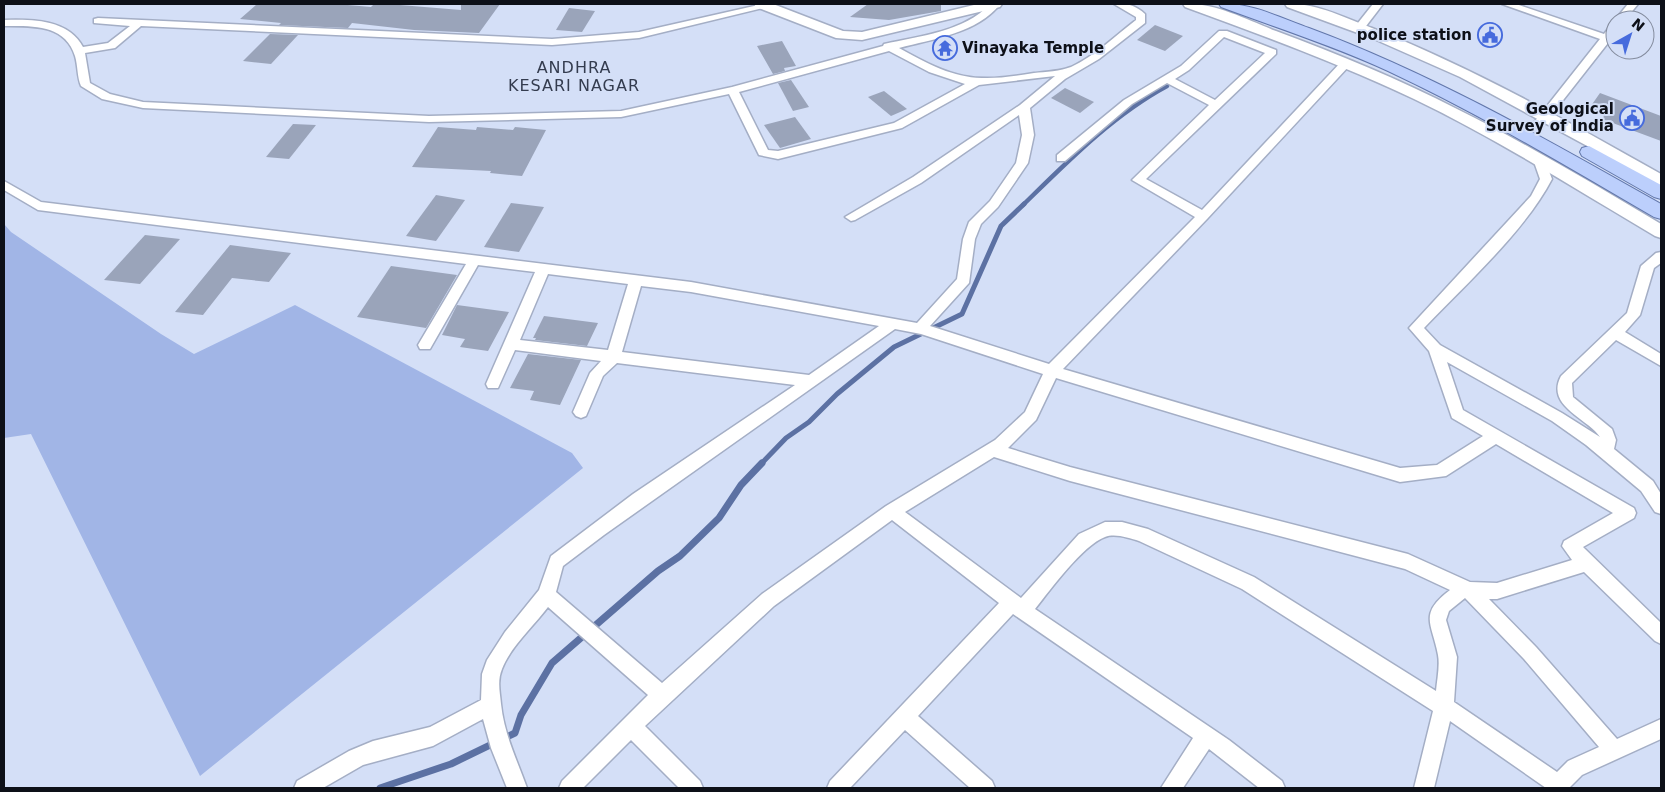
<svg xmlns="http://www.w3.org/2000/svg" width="1665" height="792" font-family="'DejaVu Sans',sans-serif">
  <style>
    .green { fill: #a1b5e6 }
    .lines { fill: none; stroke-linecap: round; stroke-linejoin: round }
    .stream-far2 { stroke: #5c71a3; stroke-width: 4.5 }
    .stream-far1 { stroke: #5c71a3; stroke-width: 5 }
    .stream { stroke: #5c71a3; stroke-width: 7 }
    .building { fill: #9aa4ba }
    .street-casing { stroke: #a4aec5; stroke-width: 3 }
    .secondary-casing { stroke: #a4aec5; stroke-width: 3 }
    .primary-casing { stroke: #6277ab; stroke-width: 2 }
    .street { fill: #fff; fill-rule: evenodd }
    .secondary { fill: #fff; fill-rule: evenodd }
    .primary { fill: #bccffc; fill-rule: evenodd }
    .labels { text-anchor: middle; stroke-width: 4; stroke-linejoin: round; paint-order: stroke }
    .far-poi-label { font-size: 15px; font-weight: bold; fill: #0d1018; stroke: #d4dff7; text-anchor: end }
    .far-neighbourhood-label { font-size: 16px; letter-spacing: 1px; fill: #343c4f; stroke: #d4dff7 }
  </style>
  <rect width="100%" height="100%" fill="#d4dff7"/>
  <!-- green -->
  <polygon class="green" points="4,224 11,232 161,334 194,354 295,305 572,453 583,468 200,776 31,434 4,438"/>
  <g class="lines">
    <!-- stream-far2 -->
    <path class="stream-far2" d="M1023,205C1067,162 1113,115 1167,86"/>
    <!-- stream-far1 -->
    <polyline class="stream-far1" points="761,464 786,438 809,422 837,394 894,347 962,314 1001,226 1024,204"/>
    <!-- stream -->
    <polyline class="stream" points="380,788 451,764 515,733 521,715 552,663 658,571 680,556 719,518 741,485 762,463"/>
  </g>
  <!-- building -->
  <g class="building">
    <polygon points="257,4 336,4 371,7 374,4 401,4 400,5 461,10 461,4 500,4 479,33 414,30 352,23 348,28 279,25 281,23 240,19"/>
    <polygon points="868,4 941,4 941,11 889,20 850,17"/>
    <polygon points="569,8 595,11 582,32 556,30"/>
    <polygon points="1155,25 1183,36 1165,51 1137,40"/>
    <polygon points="270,34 298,35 271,64 243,61"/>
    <polygon points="782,41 796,66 784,68 785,71 773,74 757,46"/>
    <polygon points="791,80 809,107 793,111 778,83"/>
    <polygon points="1065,88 1094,102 1080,113 1051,98"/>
    <polygon points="884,91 907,109 891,116 868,97"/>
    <polygon points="1600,93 1661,116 1661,141 1602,119 1604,116 1588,110"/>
    <polygon points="795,117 811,139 780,148 764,125"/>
    <polygon points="293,124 316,125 289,159 266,157"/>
    <polygon points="438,127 476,130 477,127 513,130 515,127 546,130 522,176 490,173 491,171 412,167"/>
    <polygon points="436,195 465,200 436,241 406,236"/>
    <polygon points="511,203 544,207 519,252 484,247"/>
    <polygon points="145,235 180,239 140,284 104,280"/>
    <polygon points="230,245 291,253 269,282 232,278 203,315 175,312"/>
    <polygon points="391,266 457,275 426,328 357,317"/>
    <polygon points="457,305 509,312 488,351 460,347 465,339 442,335"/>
    <polygon points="544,316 598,323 587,346 535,340 536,338 533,338"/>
    <polygon points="528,354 581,360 560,405 530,400 534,391 510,388"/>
  </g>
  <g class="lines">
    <defs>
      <g id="street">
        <path d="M763,4L771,6L639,38L552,45L141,26L115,48L85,53L90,83L110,94L143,102L429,116L621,111L732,87L883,46L884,44C919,36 964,32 990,4H1000C978,33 933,39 899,48C953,78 972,84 1034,73C1045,72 1061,71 1071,67C1095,56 1115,36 1136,20V17L1114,4C1127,3 1135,5 1145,14V23L1099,59L1065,79L1030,108L1034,135L1028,163L998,207L981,224L975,239L969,283L930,326L1049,364L1195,217L1132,180L1209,105L1167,83L1132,104L1065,161H1057V155L1124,100L1181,66L1219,31H1227L1276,50V54L1146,179L1202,210L1342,61H1350V65L1207,219L1063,369L1400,468L1437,465L1483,436L1452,418L1429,351L1409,328L1531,196L1540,179L1533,159L1535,156H1543L1552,179C1525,231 1465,285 1424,328L1440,345L1562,413L1600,437C1587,418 1545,406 1561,376L1627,313L1641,266L1656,253L1661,252V263L1654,268L1640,315L1625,332L1661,354V366L1616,340L1572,383L1573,397L1612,429L1616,440L1614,449L1653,481L1661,494V514L1655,512L1641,491L1586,445L1552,421L1447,362L1463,410L1634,508L1636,513L1634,518L1583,547L1661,623V644L1655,641L1584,572L1497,599H1489L1536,647L1617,739L1661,719V739L1582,775L1569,788H1546L1450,721L1434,788H1414L1433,711L1242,589L1139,541C1129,538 1115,533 1105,537C1083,545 1051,589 1035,609L1229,740L1282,781L1285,788H1259L1209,749L1183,788H1161L1193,738L1013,614L918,716L992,781L995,788H970L905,730L850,788H827L830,781L999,603L892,520L774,606L645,726L700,781L703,788H679L631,740L583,788H559L562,781L648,695L548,607C533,627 511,646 502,669C497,681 500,692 501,704C504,734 517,760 527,788H507L491,748L483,719L433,746L363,765L323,788H294L297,781L349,751L373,741L430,727L481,700L482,674L487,660L505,632L539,590L551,556L633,494L795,385L617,363L603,376L586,416L581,418L576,416L573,412L590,373L601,361L515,350L498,388H488L486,384L535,272L478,265L430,349H420L418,345L466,264L38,210L4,190V181L41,202L691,282L917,323L957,279L963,239L969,222L990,201L1016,163L1022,135L1019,115L921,183L855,220L851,221L845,217L913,177L1020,105L1055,76L979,85L902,128L778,159L759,155L729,94L621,117L429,122L143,108L102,99L81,86C77,77 78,66 75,56C65,24 32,26 4,26V20C32,19 68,19 83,47L108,43L130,26L94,23V19L98,18L552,39L639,32ZM1224,37L1265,53L1215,100L1175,79L1189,70ZM889,51L929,72L965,84L894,123L778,151L768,150L739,92ZM548,274L628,284L608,350L520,340ZM641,286L691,292L879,326L809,375L622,352ZM895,329L921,334L1043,374L1025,412L995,440L886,506L762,594L662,683L556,592L563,566L604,535ZM1056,378L1400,482L1446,476L1496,444L1613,513L1564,541L1562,546L1572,560L1497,583L1470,582L1408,554L1070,467L1008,448L1036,420ZM994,457L1070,481L1405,569L1450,590C1418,614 1432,623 1438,655C1440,666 1437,680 1436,691L1254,577L1148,529L1122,522H1105L1079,534L1021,598L905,512ZM1465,598L1524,659L1599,747L1568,761L1557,772L1454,702L1457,657L1446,620L1449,611Z"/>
        <polygon points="1373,4 1383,4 1363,30 1355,30 1354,28"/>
        <polygon points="1502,4 1516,4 1604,34 1611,25 1615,24 1615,34 1542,127 1534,127 1532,125 1600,39"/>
        <polygon points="1628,4 1638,4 1625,20 1615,20"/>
      </g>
      <g id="secondary">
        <polygon points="754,4 773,4 843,31 862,32 978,4 1002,4 1000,7 862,40 836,38 756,7"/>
        <path d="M1183,4C1214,2 1247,20 1276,31C1338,54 1399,79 1457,109C1527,144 1594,184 1661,224V238L1655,236C1576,189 1497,139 1414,99C1340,64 1262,35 1185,7Z"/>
        <path d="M1285,4C1315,2 1345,18 1372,28C1473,68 1567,121 1661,174V186L1460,77L1374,39L1287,7Z"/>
      </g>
      <g id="primary">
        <path d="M1219,4C1250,2 1281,18 1309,28C1433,74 1546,139 1661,204V219L1654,217C1566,166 1480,114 1388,71C1334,46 1277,28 1221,7Z"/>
        <polygon points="1589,146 1661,185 1661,199 1654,197 1582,156 1580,152 1582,148"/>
      </g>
    </defs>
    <!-- street casing -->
    <use href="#street" class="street-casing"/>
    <!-- secondary casing -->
    <use href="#secondary" class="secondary-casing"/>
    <!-- primary casing -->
    <use href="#primary" class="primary-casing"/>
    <!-- street -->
    <use href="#street" class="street"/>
    <!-- secondary -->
    <use href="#secondary" class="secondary"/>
    <!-- primary -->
    <use href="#primary" class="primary"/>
  </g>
  <!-- icons -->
  <defs>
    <symbol id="civic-ring" viewBox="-11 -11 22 22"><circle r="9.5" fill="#d4dff7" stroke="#466bdd" stroke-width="1.5"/><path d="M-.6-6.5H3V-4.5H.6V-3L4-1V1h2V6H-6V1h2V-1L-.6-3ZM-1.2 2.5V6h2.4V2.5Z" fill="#466bdd"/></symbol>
    <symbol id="temple-ring" viewBox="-11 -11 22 22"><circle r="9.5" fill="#d4dff7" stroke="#466bdd" stroke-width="1.5"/><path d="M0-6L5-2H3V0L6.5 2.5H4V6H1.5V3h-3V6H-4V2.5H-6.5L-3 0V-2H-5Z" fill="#466bdd"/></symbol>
  </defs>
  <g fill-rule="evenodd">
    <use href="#civic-ring" x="1476" y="21" width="28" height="28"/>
    <use href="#temple-ring" x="931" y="34" width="28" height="28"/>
    <use href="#civic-ring" x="1618" y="104" width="28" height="28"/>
  </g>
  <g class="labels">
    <!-- far-poi labels -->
    <g class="far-poi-label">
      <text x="1472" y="40">police station</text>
      <text x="962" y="53" text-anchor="start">Vinayaka Temple</text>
      <text x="1614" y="114">Geological<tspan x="1614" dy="17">Survey of India</tspan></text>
    </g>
    <!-- far-neighbourhood labels -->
    <g class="far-neighbourhood-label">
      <text x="574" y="73">ANDHRA<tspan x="574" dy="18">KESARI NAGAR</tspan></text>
    </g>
  </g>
  <!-- border -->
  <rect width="1665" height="792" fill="none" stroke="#0d1018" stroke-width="10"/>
  <!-- north arrow -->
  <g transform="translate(1630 35) rotate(39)"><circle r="24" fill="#d4dff7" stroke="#848c9e"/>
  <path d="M0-4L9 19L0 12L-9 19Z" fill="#466bdd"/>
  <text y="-8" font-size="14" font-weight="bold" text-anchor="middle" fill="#0d1018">N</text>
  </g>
</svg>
